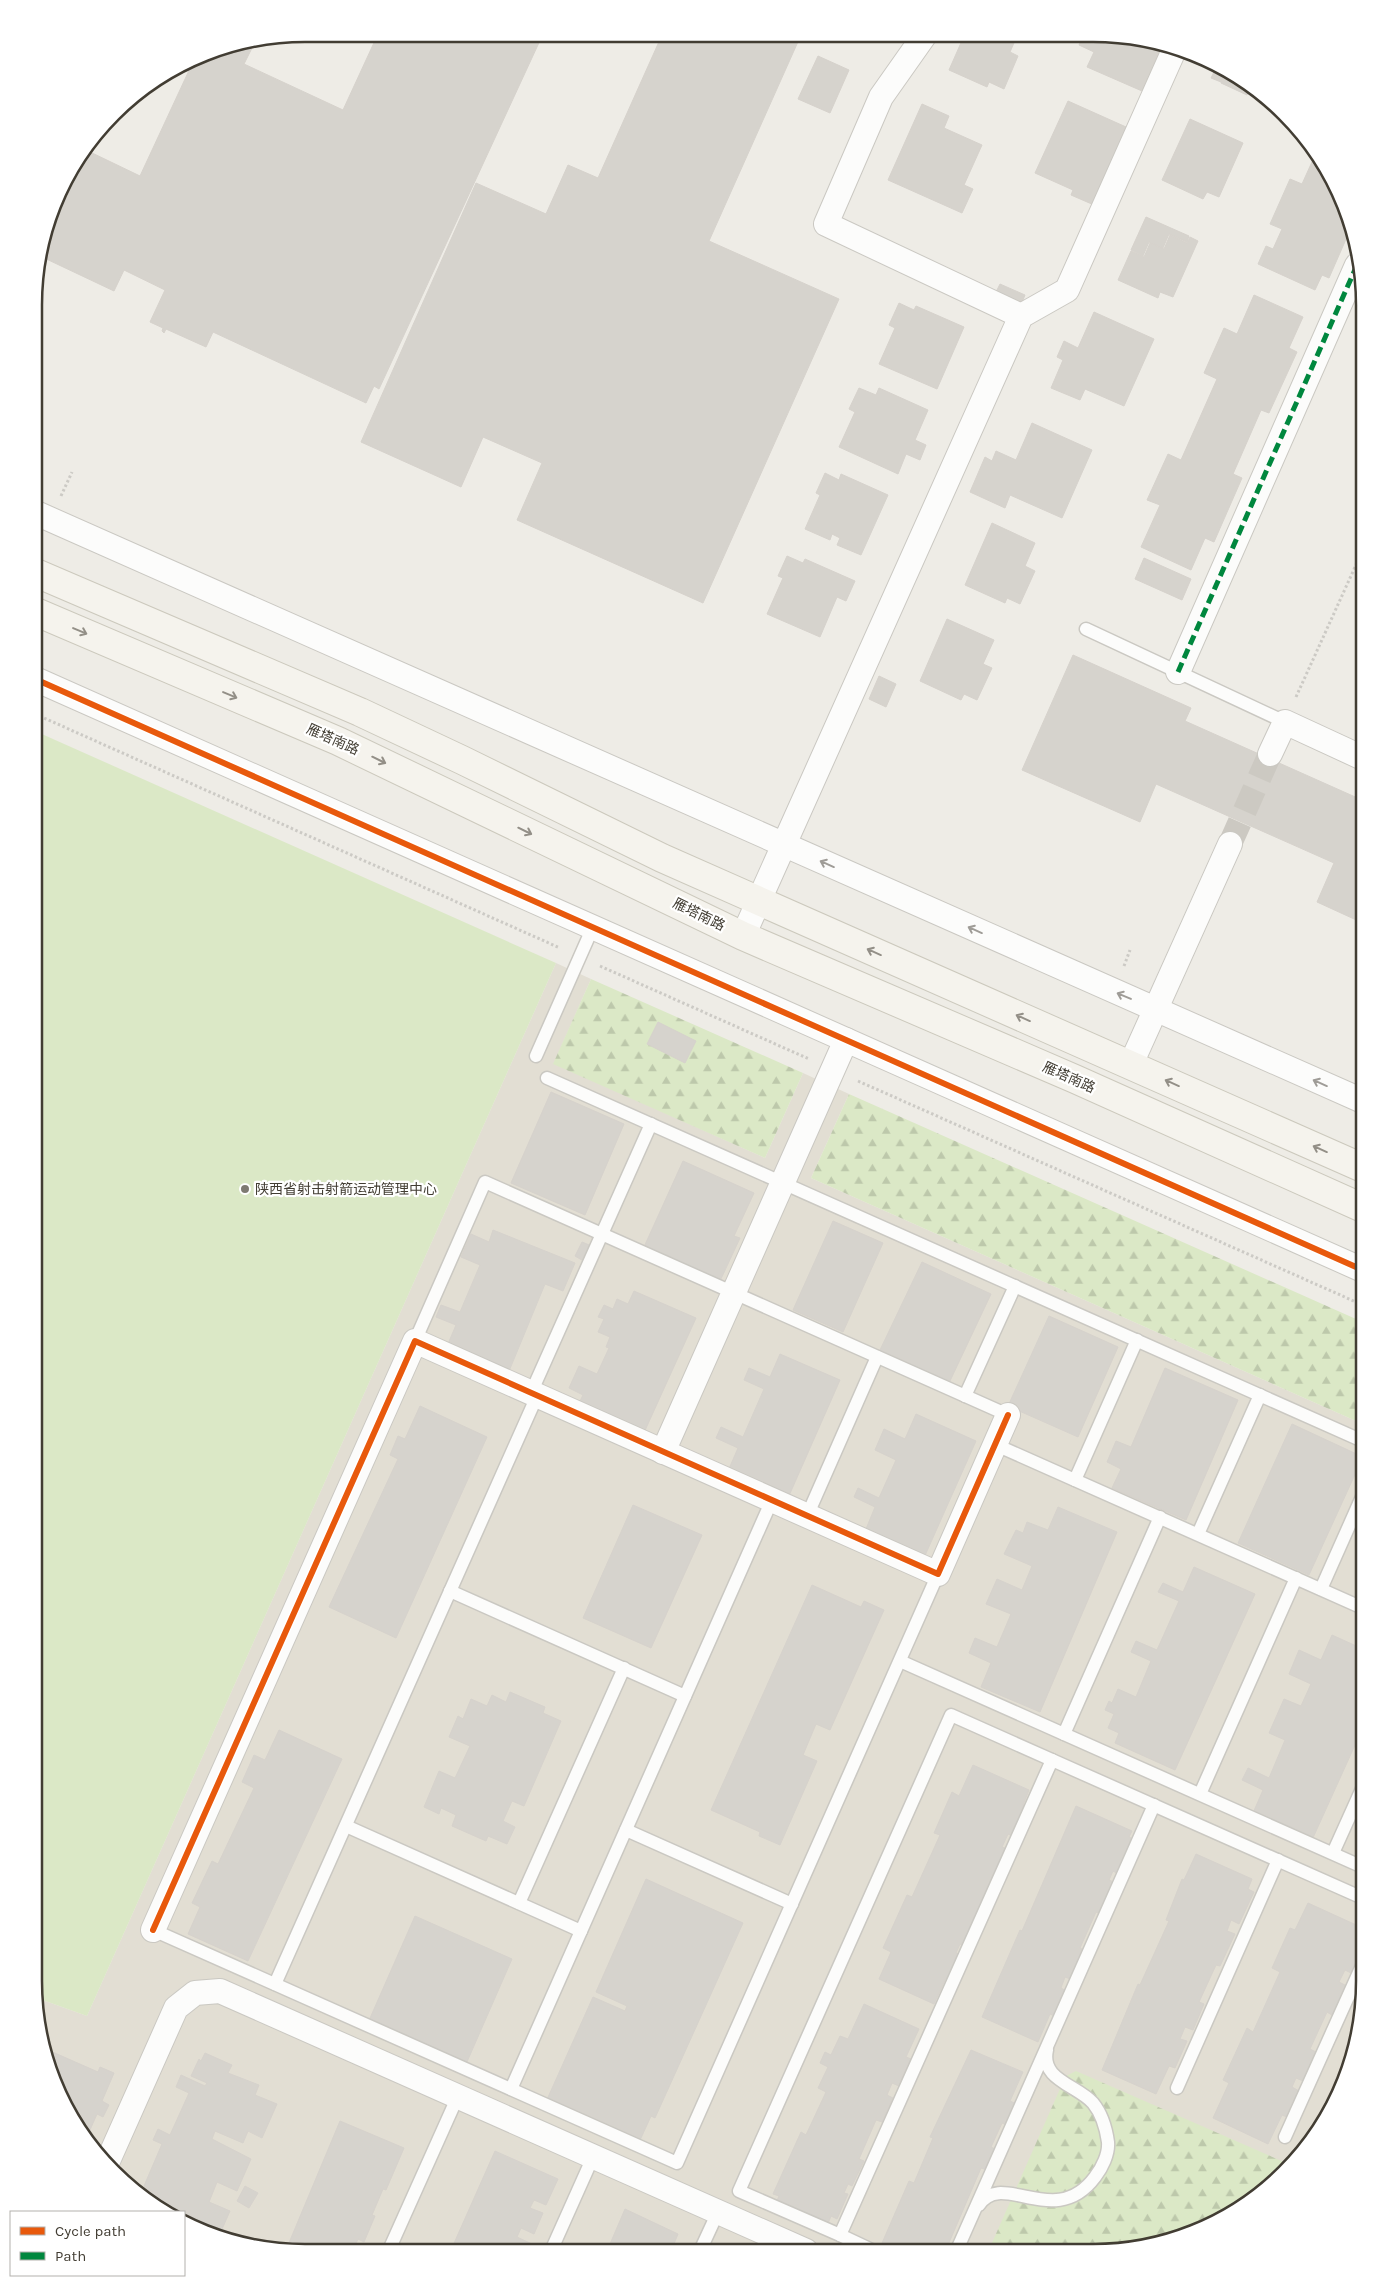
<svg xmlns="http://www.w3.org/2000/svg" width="1399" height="2286" font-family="Karla,'Noto Sans SC',sans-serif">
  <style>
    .residential { fill: #e2ded3 }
    .forest { fill: url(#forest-firs) }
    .park { fill: #dbe8c6 }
    .building { fill: #d6d3cd; stroke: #d6d2cc }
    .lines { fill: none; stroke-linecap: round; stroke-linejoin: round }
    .street-tunnel { stroke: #ccc9c2; stroke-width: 24; stroke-dasharray: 24 12; stroke-linecap: butt }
    .lane-casing { stroke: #cac8c2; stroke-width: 15 }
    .street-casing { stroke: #cac8c2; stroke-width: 26 }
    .secondary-casing { stroke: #ccc9bd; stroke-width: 30 }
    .path { stroke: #cccac5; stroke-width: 3; stroke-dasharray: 2.5 2.5; stroke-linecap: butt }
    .lane { stroke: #fcfcfb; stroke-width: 12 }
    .street { stroke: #fcfcfb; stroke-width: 24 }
    .secondary { stroke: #f5f3ed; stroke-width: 28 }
    .quiet { stroke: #00873e; stroke-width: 5; stroke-dasharray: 10 5; stroke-linecap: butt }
    .cycleway-casing { stroke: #fff; stroke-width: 9 }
    .cycleway { stroke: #e8590c; stroke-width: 6 }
    .oneway { stroke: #938f87 }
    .oneway2 { stroke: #9f9c97 }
    .poi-dot { fill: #7e7a72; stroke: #fff; stroke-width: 2 }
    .labels { text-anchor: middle; stroke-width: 4.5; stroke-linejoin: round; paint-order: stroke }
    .street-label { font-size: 14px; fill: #423d33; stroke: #fff }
    .poi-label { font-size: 14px; fill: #423d33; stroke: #fff; text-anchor: start }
    .rim { fill: none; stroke: #423d33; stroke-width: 2.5 }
  </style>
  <defs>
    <pattern id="forest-firs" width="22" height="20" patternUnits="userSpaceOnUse" patternTransform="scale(1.25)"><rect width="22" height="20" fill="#dbe8c6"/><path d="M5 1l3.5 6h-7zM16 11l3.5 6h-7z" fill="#bdc8ab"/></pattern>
  </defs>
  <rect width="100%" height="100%" fill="#eeece6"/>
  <!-- residential -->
  <polygon class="residential" points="556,963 591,979 554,1063 765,1158 803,1073 849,1094 811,1178 1365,1425 1365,1999 1351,2068 1309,2146 1259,2196 1197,2232 1094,2252 270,2250 201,2231 184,2221 184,2212 168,2212 140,2196 90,2146 54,2084 37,1998 87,2016"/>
  <!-- forest -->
  <g class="forest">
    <polygon points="591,979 803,1073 765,1158 553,1064"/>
    <polygon points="849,1094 1365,1323 1365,1425 811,1178"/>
    <polygon points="1354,2051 1351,2068 1305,2150 1347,2057"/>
    <polygon points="1076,2071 1286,2163 1291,2164 1259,2196 1197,2232 1094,2252 988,2252 1063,2082 1066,2076"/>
  </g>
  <!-- park -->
  <polygon class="park" points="35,731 556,963 87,2016 37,1998 34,1981"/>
  <!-- building -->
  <g class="building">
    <polygon points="378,34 543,34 379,389 374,386 366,403 213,332 206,347 166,329 164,333 162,331 163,328 150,322 165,290 124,270 114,291 40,256 62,185 88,151 140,176 192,64 188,63 202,54 254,44 244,64 343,110"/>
    <polygon points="662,35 801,35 709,241 839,299 703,603 517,520 542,463 483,437 461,487 361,442 476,183 546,214 568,165 598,178"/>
    <polygon points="964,36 1017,36 1010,52 1018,56 1004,89 989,82 987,87 949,70"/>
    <polygon points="1083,36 1129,36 1162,45 1142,91 1087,67 1094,52 1079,45"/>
    <polygon points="818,56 849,70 830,113 798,99"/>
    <polygon points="1217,66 1226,71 1221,82 1211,78"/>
    <polygon points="1227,71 1259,90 1262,93 1250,88 1247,95 1221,83"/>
    <polygon points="1068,101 1135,131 1101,208 1071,195 1073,190 1035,173"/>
    <polygon points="922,104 949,116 944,128 982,145 964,185 973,189 962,213 888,180"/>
    <polygon points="1190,119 1243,143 1219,197 1207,192 1203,199 1162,180"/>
    <polygon points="1309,140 1345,202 1350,230 1329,278 1322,275 1315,290 1258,264 1266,246 1273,249 1282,229 1270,224 1290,179 1302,184 1316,153 1306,148"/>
    <polygon points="1146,217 1189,236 1187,242 1169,234 1163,248 1149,242 1143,256 1131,250"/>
    <polygon points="1170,235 1187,243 1190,237 1198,241 1173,297 1160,292 1158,298 1118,280 1131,251 1144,257 1150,243 1164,249"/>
    <polygon points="1000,284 1025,295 1021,305 995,294"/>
    <polygon points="1254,295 1303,317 1289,348 1297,352 1269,413 1261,410 1233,474 1242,478 1214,542 1205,538 1191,570 1141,547 1160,505 1147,500 1168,454 1181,460 1217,379 1204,373 1224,328 1237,334"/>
    <polygon points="899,303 914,310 916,306 964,327 937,389 879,364 895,328 889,325"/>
    <polygon points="1094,312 1154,339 1124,406 1085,389 1080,400 1051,388 1063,360 1057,357 1064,341 1078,348"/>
    <polygon points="859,388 876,395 879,388 928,410 915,440 926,445 920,460 906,454 898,474 839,447 855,412 849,409"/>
    <polygon points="1032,423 1092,450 1062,518 1010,495 1005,508 970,492 985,457 992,461 996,451 1016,460"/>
    <polygon points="825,473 839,480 841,474 888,495 861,555 837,545 840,538 832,534 830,540 805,529 820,495 816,493"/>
    <polygon points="992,523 1035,543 1025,566 1035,571 1020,604 1007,598 1005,603 965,585"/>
    <polygon points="787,556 803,563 805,559 855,581 846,601 837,597 820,637 767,614 783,578 778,576"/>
    <polygon points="1144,558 1191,579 1182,600 1135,579"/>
    <polygon points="947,619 994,640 983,664 992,668 977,700 964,694 961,700 920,681"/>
    <polygon points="1073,655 1191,708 1185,721 1362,800 1365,794 1365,924 1317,902 1334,863 1156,784 1140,822 1022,770"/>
    <polygon points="879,676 896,684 886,707 869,699"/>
    <polygon points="658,1022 696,1041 685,1063 647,1044"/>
    <polygon points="551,1092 624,1124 585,1215 511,1183"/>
    <polygon points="683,1161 754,1193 734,1236 740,1238 720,1281 644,1247"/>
    <polygon points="833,1221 883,1243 843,1332 793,1310"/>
    <polygon points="493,1230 575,1263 563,1291 545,1284 507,1376 445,1351 456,1325 436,1317 441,1305 460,1312 480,1265 461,1257 471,1234 489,1242"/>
    <polygon points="582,1242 594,1247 587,1263 575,1256"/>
    <polygon points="922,1262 991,1294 949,1383 880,1350"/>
    <polygon points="634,1291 696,1318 642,1437 581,1410 584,1403 580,1401 583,1395 569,1388 579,1366 597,1374 609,1348 606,1347 610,1337 598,1332 604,1319 598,1317 604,1305 613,1309 617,1299 628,1304"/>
    <polygon points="1049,1316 1118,1347 1078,1437 1008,1406"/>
    <polygon points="780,1354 840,1380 788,1498 728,1471 738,1448 716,1438 721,1427 743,1437 764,1389 744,1380 749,1368 770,1377"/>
    <polygon points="1165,1368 1238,1400 1186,1520 1112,1488 1121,1469 1107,1462 1116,1441 1131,1447"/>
    <polygon points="420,1406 487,1437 396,1638 329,1607 398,1459 390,1455 398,1436 405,1439"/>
    <polygon points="916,1414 976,1441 923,1560 864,1534 875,1507 854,1497 858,1488 879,1498 896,1460 875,1450 884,1429 905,1439"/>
    <polygon points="1292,1424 1363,1457 1309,1575 1238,1543"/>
    <polygon points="633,1505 702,1535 651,1648 583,1618"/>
    <polygon points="1058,1507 1117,1532 1040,1712 981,1687 991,1663 969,1653 975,1638 997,1647 1011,1614 986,1604 997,1579 1022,1590 1032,1566 1004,1554 1016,1530 1023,1533 1027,1522 1048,1530"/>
    <polygon points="1194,1567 1255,1594 1175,1770 1115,1743 1119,1733 1108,1728 1114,1714 1105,1710 1109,1701 1112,1703 1118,1689 1136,1697 1151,1661 1131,1652 1136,1641 1157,1650 1179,1601 1158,1592 1163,1583 1183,1592"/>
    <polygon points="812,1585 861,1607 864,1601 884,1610 830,1730 816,1724 803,1755 817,1761 780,1845 759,1836 760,1832 711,1810"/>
    <polygon points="1332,1635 1365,1650 1365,1723 1312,1840 1253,1813 1263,1790 1242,1780 1248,1768 1269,1778 1285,1740 1269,1733 1284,1699 1301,1706 1311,1684 1289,1674 1299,1650 1321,1660"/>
    <polygon points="510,1692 545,1707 543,1713 561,1721 524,1806 512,1801 503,1821 515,1827 507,1844 488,1836 486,1841 452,1826 456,1815 441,1808 439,1814 424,1807 439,1771 455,1778 470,1746 449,1737 458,1716 463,1719 471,1699 487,1706 492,1695 506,1702"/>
    <polygon points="279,1730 342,1759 248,1961 188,1934 200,1907 192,1903 212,1861 218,1864 254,1788 242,1782 254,1755 265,1760"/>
    <polygon points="973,1765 1029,1790 1023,1805 1028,1808 1015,1837 1008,1834 1002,1847 1010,1850 966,1947 960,1944 956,1953 963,1956 952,1981 946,1978 934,2004 879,1979 891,1952 883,1948 907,1895 912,1897 940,1835 934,1833 952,1792 959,1796"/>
    <polygon points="1076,1806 1132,1831 1129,1837 1135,1840 1120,1875 1113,1871 1109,1880 1116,1883 1102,1915 1096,1912 1080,1948 1086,1951 1073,1980 1065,1977 1061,1988 1068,1992 1057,2017 1050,2014 1038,2042 982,2017 1020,1930 1022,1931"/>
    <polygon points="1196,1854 1252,1879 1248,1889 1254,1892 1239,1924 1231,1920 1227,1931 1235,1934 1220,1966 1216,1965 1199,2002 1204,2004 1193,2030 1185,2027 1180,2039 1187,2041 1175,2068 1169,2066 1156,2094 1102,2070 1138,1984 1140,1985 1169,1921 1166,1920 1182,1879 1184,1880"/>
    <polygon points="646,1879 743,1923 655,2118 651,2116 636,2149 545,2104 593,1997 625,2011 627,2006 596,1992"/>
    <polygon points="1308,1903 1365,1929 1360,1939 1365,1941 1365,1945 1351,1973 1345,1970 1339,1982 1349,1987 1335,2017 1327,2012 1310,2049 1316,2052 1303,2081 1296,2078 1292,2087 1299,2091 1287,2117 1282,2115 1268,2144 1213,2118 1229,2083 1223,2080 1247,2028 1253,2032 1280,1972 1272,1968 1290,1928 1295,1930"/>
    <polygon points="415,1916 512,1959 463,2071 367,2025"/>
    <polygon points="864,2004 919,2029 906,2057 911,2059 899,2086 892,2083 887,2095 893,2098 882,2122 876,2120 859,2159 864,2161 852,2186 848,2184 844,2193 848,2194 837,2219 831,2216 827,2226 776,2203 779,2196 773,2194 801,2132 806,2135 826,2092 818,2088 828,2067 820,2063 825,2052 831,2055 840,2036 848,2039"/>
    <polygon points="48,2050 98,2072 100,2067 114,2073 102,2101 109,2105 103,2117 97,2114 86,2139 54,2084"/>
    <polygon points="971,2050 1023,2072 1010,2101 1019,2105 1009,2126 1002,2123 991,2147 999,2151 990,2171 981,2168 945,2252 884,2252 879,2250 909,2181 914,2183 933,2138 930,2137"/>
    <polygon points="205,2053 232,2065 228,2073 259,2085 255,2095 277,2104 262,2138 248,2131 243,2143 215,2131 212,2139 251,2159 237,2191 217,2182 209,2202 230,2211 219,2236 201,2231 184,2221 184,2212 168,2212 140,2196 132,2188 134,2183 158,2194 144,2186 162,2144 153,2140 158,2129 170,2135 189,2093 176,2087 181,2075 205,2086 207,2083 191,2076 199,2059 201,2061"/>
    <polygon points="340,2121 404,2148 386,2190 383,2189 372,2215 375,2216 364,2242 358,2239 353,2250 286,2250"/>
    <polygon points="495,2151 558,2179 546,2205 534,2200 530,2208 543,2213 534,2234 521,2228 517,2237 532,2244 529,2251 451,2250"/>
    <polygon points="245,2186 258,2193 249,2208 237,2201"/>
    <polygon points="625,2209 678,2234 671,2251 607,2251"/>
  </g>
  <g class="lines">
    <!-- street-tunnel -->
    <polyline class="street-tunnel" points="1230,844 1270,754"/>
    <defs>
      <g id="lane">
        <polyline points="1086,629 1285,722"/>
        <polyline points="536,1056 593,927"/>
        <polyline points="547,1078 1365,1442"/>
        <polyline points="415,1341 485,1182 1008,1415"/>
        <polyline points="531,1393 651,1124"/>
        <polyline points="965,1396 1015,1286"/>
        <polyline points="996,1445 1365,1609"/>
        <polyline points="1075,1480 1137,1340"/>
        <polyline points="807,1516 877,1357"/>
        <polyline points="1198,1534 1260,1395"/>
        <polyline points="1321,1589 1365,1490"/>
        <polyline points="450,1591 685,1696"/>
        <polyline points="900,1661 1365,1868"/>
        <polyline points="1064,1734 1160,1517"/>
        <polyline points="1200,1794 1296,1578"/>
        <polyline points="346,1826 581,1931"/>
        <polyline points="626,1830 792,1904"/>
        <polyline points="1333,1853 1365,1782"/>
        <polyline points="519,1903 624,1668"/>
        <polyline points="153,1930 677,2163 938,1574"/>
        <polyline points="275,1984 537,1396"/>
        <polyline points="1177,2088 1278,1860"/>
        <polyline points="511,2089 772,1500"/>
        <polyline points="1285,2137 1365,1959"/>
        <path d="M979,2205C1002,2169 1055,2231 1095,2177C1102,2168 1109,2154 1108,2142C1106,2128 1102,2114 1093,2103C1077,2085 1040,2080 1047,2050"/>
        <polyline points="840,2235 739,2191 951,1715 1052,1760"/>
        <polyline points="389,2250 458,2096"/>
        <polyline points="551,2251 593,2157"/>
        <polyline points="700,2251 718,2212"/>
        <polyline points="876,2252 840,2235 1052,1760 1365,1899"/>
        <polyline points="956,2252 1154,1805"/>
      </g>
      <g id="street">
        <polyline points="924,36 881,97 826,224 1021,316"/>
        <polyline points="36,513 1365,1102"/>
        <polyline points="1178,672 1357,265"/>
        <polyline points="35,679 1365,1271"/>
        <polyline points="1270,754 1285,722 1365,759"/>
        <polyline points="743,936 1021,316 1067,290 1175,48"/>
        <polyline points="1131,1064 1230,844"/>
        <polyline points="663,1452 846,1040"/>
        <polyline points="153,1930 415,1341 938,1574 1008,1415"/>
        <polyline points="107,2163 176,2008 195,1993 220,1991 806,2251"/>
      </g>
      <g id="secondary">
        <polyline points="36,573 360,712 462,760 662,858 1365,1169"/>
        <polyline points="36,612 338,741 743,936 1075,1079 1365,1209"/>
      </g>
    </defs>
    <!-- lane casing -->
    <use href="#lane" class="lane-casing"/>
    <!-- street casing -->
    <use href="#street" class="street-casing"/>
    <!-- secondary casing -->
    <use href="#secondary" class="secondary-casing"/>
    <!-- path -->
    <g class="path">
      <polyline points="1365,387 1360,384 1365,373"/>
      <polyline points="61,496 72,472"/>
      <polyline points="1296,697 1365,545"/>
      <polyline points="35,714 560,948"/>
      <polyline points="600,966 809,1059"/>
      <polyline points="1124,966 1130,950"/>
      <polyline points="858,1081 1365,1306"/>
    </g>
    <!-- lane -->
    <use href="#lane" class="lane"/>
    <!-- street -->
    <use href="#street" class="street"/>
    <!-- secondary -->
    <use href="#secondary" class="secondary"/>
    <!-- quiet -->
    <polyline class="quiet" points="1178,672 1357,265"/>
    <defs>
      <g id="cycleway">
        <polyline points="35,679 1365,1271"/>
        <polyline points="153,1930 415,1341 938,1574 1008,1415"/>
      </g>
    </defs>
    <!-- cycleway casing -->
    <use href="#cycleway" class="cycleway-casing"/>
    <!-- cycleway -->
    <use href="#cycleway" class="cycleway"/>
  </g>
  <!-- one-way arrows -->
  <defs><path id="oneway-shaft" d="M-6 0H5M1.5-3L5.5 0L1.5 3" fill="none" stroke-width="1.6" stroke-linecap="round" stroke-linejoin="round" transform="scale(1.25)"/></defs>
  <g class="oneway">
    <use href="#oneway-shaft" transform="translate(80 631) rotate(23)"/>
    <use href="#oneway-shaft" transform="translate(230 695) rotate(23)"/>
    <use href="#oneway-shaft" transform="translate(379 760) rotate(26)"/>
    <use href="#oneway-shaft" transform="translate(525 831) rotate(26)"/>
    <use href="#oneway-shaft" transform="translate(874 952) rotate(-156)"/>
    <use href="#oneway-shaft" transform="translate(1023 1018) rotate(-156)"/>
    <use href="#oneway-shaft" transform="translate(1172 1083) rotate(-156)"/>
    <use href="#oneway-shaft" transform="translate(1320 1149) rotate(-156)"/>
  </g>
  <g class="oneway2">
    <use href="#oneway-shaft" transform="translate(827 864) rotate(-156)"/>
    <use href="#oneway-shaft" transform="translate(975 930) rotate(-156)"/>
    <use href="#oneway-shaft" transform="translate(1124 996) rotate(-157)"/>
    <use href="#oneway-shaft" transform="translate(1320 1083) rotate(-156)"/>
  </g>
  <!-- markers -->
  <circle class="poi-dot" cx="245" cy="1189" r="5"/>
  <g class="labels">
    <!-- street labels -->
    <g class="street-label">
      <text transform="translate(333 739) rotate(24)" y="5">雁塔南路</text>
      <text transform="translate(699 914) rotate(26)" y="5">雁塔南路</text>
      <text transform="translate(1069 1077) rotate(24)" y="5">雁塔南路</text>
    </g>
    <!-- poi labels -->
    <g class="poi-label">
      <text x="255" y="1194">陕西省射击射箭运动管理中心</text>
    </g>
  </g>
  <!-- crop -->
  <path d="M0 0H1399V2286H0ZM305 42H1093A263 263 0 0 1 1356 305V1981A263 263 0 0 1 1093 2244H305A263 263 0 0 1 42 1981V305A263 263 0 0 1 305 42Z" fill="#fff" fill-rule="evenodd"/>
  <path class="rim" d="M305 42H1093A263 263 0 0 1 1356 305V1981A263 263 0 0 1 1093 2244H305A263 263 0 0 1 42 1981V305A263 263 0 0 1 305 42Z"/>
  <!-- legend -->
  <rect x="10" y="2211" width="175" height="65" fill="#ffffff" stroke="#b3b1ad"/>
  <rect x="20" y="2227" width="25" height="8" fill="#e8590c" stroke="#b3b1ad"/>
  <text x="55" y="2236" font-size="15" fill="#423d33">Cycle path</text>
  <rect x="20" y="2252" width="25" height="8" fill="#00873e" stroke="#b3b1ad"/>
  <text x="55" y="2261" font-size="15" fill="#423d33">Path</text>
</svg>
